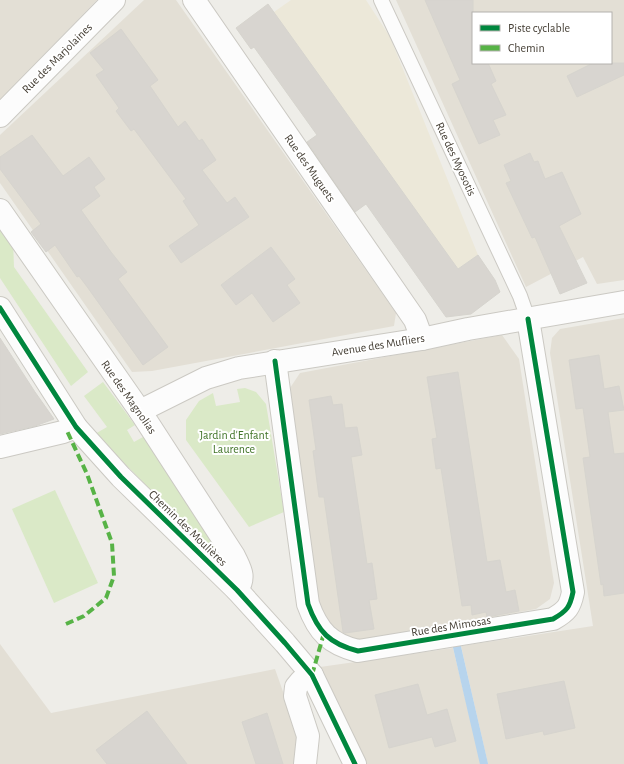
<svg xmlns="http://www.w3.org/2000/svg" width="624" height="764" font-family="'Alegreya Sans',sans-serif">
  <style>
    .residential { fill: #e3dfd5; fill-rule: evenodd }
    .education { fill: #ece8d9 }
    .green { fill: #dae9c7 }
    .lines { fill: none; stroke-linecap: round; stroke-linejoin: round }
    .stream { stroke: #b7d4ed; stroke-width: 8 }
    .building { fill: #d8d5d0; stroke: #d6d4ce }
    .lane-casing { stroke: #cbc9c3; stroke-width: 16 }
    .street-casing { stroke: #cbc9c3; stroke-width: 24 }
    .lane { stroke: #fcfcfc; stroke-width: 14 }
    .street { stroke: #fcfcfc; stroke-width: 22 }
    .quiet { stroke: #57b346; stroke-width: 4; stroke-dasharray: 8 4; stroke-linecap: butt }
    .cycleway-casing { stroke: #fff; stroke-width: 8 }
    .cycleway { stroke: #00873e; stroke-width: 5 }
    .labels { text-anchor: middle; stroke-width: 4; stroke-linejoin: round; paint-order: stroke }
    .street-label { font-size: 12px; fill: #443e34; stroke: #fff }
    .park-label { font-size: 12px; fill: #417428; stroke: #fff }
  </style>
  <rect width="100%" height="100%" fill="#eeede8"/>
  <!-- residential -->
  <g class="residential">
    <polygon points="0,0 97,0 0,100"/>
    <polygon points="144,0 176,0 396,313 394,326 152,371 132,372 0,183 0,135"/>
    <path d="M396,0H624V280L597,284L583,257L526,287ZM473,13H611V63H473Z"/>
    <polygon points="624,318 624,764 488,764 461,646 593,626 550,353 552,338 560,329"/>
    <polygon points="502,335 519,359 554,583 550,599 536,609 379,638 352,641 332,632 315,604 288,391 300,373"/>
    <polygon points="0,644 51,713 275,669 299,737 298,764 0,764"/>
    <polygon points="453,648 481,764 366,764 320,667"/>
  </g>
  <!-- education -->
  <polygon class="education" points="291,0 366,0 390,37 478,255 458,269 366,204 355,212 306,143 317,135 254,47 251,49 236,28 268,4 274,12"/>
  <!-- green -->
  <g class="green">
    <polygon points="0,222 13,239 14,267 88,372 71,386 0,278"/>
    <polygon points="103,382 135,425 127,430 134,442 143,437 227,551 224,557 218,557 95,434 107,427 84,396"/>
    <polygon points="245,388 256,392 266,404 284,512 249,527 186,440 186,420 199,401 213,393 216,406 240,402 237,389"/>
    <polygon points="55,490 98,583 54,603 12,509"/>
  </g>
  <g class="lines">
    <!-- stream -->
    <polyline class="stream" points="457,647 484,764"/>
  </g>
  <!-- building -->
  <g class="building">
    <polygon points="425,0 473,0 473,63 488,63 496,81 491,84 506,115 493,120 500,135 479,144 452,84 460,80"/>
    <polygon points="268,4 458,269 478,255 495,280 500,292 471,314 446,317 366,204 355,212 307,142 317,135 254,47 251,49 236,28"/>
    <polygon points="121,29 158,80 150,86 178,127 185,121 199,141 202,139 216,160 202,170 227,203 235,197 249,217 181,263 169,246 199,225 183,201 186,199 134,129 131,131 116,111 119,108 96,75 104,70 90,53"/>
    <polygon points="593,63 624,63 624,75 577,97 567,76"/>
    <polygon points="32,135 63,176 89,157 105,179 94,187 100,196 81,210 111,252 127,272 118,279 168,347 143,365 88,288 79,276 77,277 55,245 46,252 31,232 41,224 0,169 0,157"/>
    <polygon points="530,153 534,162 538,161 545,179 562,172 581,214 559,226 587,283 560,294 535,237 532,238 506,183 511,181 504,165"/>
    <polygon points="271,247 295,279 287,285 300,303 273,322 252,293 236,305 221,285"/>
    <polygon points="0,338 35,392 54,419 35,426 0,434"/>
    <polygon points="599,355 604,389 619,386 624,410 608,412 614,454 624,453 624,593 604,596 603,584 601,585 583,458 590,457 583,408 576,409 569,360"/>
    <polygon points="458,372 487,562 500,560 506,592 515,590 519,611 487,617 486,612 472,615 471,605 462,606 441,468 436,469 432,439 437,438 427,377"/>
    <polygon points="331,396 333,405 342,404 345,428 357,427 362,455 351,457 367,564 372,563 377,599 369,600 374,629 345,633 343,632 324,497 319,497 313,451 316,450 309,400"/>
    <polygon points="564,681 575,728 544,735 543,731 506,739 497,694"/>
    <polygon points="418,684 427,715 447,709 456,741 435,747 432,737 389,748 375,695"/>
    <polygon points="147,711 187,764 107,764 96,750"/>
    <polygon points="267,713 283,764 256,764 242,722"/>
  </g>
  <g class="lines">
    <defs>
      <polyline id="lane" points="381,0 520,296 528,319"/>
      <g id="street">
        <polyline points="194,0 415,320 422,339"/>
        <polyline points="0,116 114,0"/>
        <path d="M0,210L140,411L234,556C240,569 246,576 237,590"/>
        <polyline points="0,308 76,427 121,477 237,590 285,643 312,675 355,764"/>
        <path d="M275,361L308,604C318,632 330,644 358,651L553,619C567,611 570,607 573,592L528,319"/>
        <polyline points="140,411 206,378 239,368 422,339 468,329 624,302"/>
        <polyline points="0,447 63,432 76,427"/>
        <polyline points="305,764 308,736 295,696 296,687 301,681 312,675"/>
      </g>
    </defs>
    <!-- lane casing -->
    <use href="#lane" class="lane-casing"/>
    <!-- street casing -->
    <use href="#street" class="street-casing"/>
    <!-- lane -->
    <use href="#lane" class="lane"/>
    <!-- street -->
    <use href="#street" class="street"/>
    <!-- quiet -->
    <g class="quiet">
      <polyline points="66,624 84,616 106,598 114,576 112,543 87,474 67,431"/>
      <polyline points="312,675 324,633"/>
    </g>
    <defs>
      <g id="cycleway">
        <polyline points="0,308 76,427 121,477 237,590 285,643 312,675 355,764"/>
        <path d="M275,361L308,604C318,632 330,644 358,651L553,619C567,611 570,607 573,592L528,319"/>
      </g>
    </defs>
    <!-- cycleway casing -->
    <use href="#cycleway" class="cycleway-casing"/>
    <!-- cycleway -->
    <use href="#cycleway" class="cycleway"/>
  </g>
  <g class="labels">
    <!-- street labels -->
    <g class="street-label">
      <text transform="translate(57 58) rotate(-45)" y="4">Rue des Marjolaines</text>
      <text transform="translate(456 159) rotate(65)" y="4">Rue des Myosotis</text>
      <text transform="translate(310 168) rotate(55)" y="4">Rue des Muguets</text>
      <text transform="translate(378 345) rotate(-9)" y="4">Avenue des Mufliers</text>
      <text transform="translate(129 397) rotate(55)" y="4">Rue des Magnolias</text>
      <text transform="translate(188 528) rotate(44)" y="4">Chemin des Moulières</text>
      <text transform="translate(451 626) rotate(-9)" y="4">Rue des Mimosas</text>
    </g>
    <!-- park labels -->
    <g class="park-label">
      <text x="234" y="439">Jardin d'Enfant<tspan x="234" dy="14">Laurence</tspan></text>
    </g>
  </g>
  <!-- legend -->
  <rect x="472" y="12" width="140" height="52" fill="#ffffff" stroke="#b4b2ae"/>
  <rect x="480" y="25" width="20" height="6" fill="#00873e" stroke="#b4b2ae"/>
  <text x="508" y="32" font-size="12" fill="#443e34">Piste cyclable</text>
  <rect x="480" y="45" width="20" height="6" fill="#57b346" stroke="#b4b2ae"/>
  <text x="508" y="52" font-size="12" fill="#443e34">Chemin</text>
</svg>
